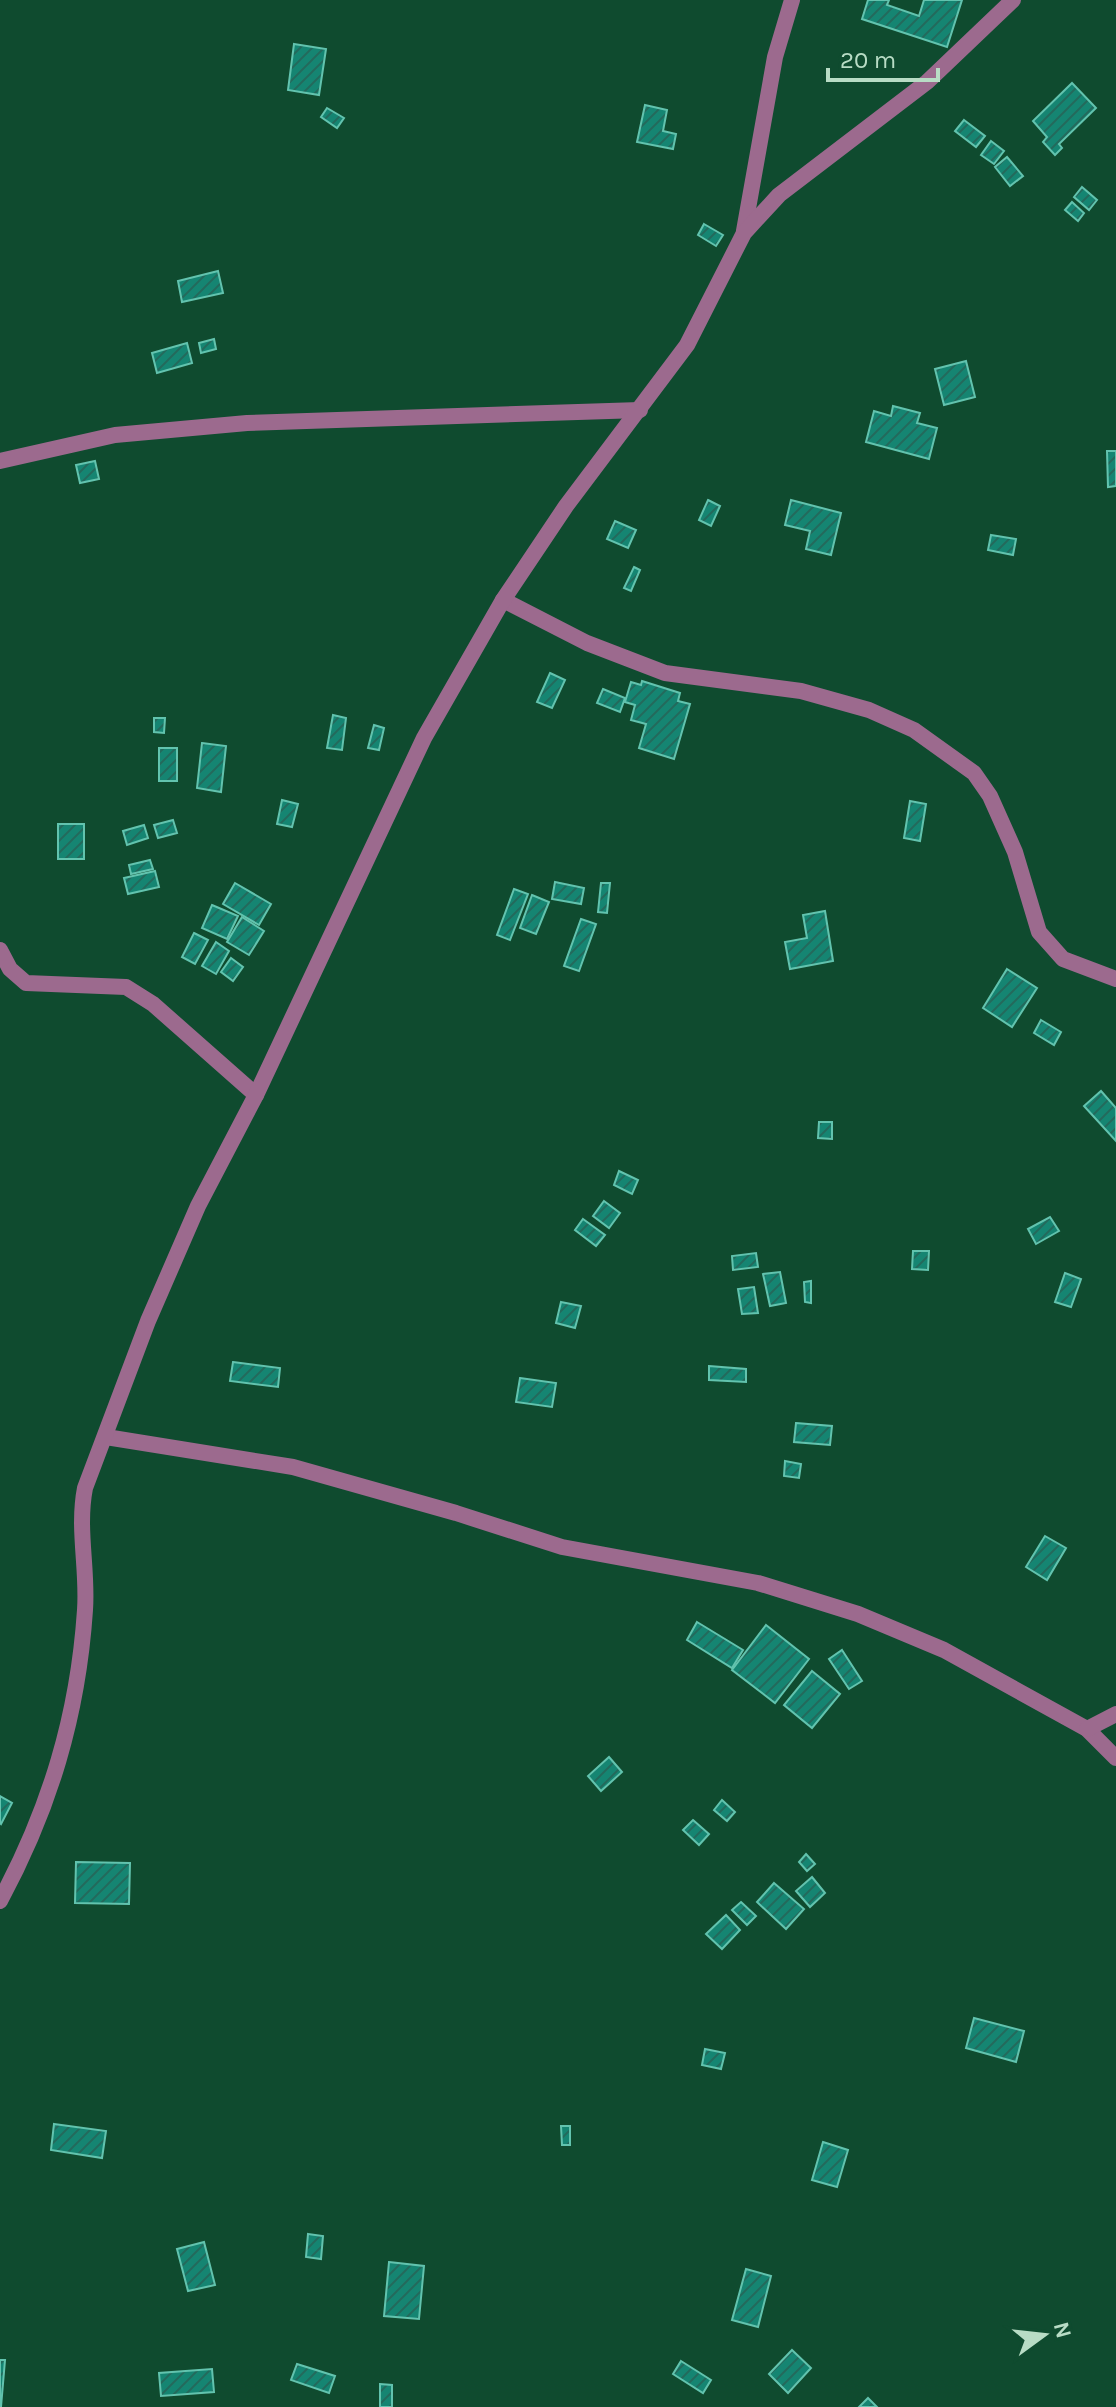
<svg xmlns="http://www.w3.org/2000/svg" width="1116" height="2407" font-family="Karla,sans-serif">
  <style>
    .building { fill: url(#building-hatch); stroke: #62c3ae; stroke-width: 2 }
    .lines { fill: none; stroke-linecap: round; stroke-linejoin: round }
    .street { stroke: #9c6a8e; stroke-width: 16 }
  </style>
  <defs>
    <pattern id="building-hatch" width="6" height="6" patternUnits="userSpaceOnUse" patternTransform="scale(2)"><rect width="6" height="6" fill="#158572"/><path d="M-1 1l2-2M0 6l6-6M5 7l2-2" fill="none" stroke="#236a5c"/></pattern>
  </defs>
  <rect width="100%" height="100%" fill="#0f4b2f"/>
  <!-- building -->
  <g class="building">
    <polygon points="868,0 889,0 887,5 919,16 924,0 962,0 947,47 862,19"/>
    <polygon points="294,44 326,49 319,95 288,90"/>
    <polygon points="1072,83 1096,108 1059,144 1062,148 1055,155 1043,142 1047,137 1033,121"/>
    <polygon points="645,105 667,110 663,131 676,134 673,149 637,142"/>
    <polygon points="327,108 344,118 337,128 321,117"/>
    <polygon points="964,120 985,136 976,147 955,131"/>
    <polygon points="991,141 1004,151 994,164 981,155"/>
    <polygon points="1007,157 1023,176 1010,186 995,167"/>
    <polygon points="1082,187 1097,200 1089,210 1074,197"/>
    <polygon points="1072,202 1084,213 1078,221 1065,210"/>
    <polygon points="704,224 723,235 716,246 698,235"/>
    <polygon points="218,271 223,293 182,302 178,281"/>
    <polygon points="214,339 216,349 201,353 199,343"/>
    <polygon points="187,343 192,363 157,373 152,353"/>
    <polygon points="966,361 975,397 944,405 935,369"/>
    <polygon points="893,406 920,413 917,423 937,428 929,459 866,442 874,411 891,416"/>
    <polygon points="1107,451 1116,451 1116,486 1108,487"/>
    <polygon points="95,461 99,479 80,483 76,465"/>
    <polygon points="708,500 720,506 711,526 699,520"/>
    <polygon points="791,500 841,513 831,555 806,549 810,531 785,525"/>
    <polygon points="615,521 636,530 628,548 607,539"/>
    <polygon points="991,535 1016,539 1013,555 988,550"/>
    <polygon points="634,567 640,570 631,591 624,588"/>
    <polygon points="550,673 565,680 552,708 537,702"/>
    <polygon points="642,681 680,693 678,701 690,704 674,759 639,748 646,724 631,720 635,705 625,702 631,682 641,685"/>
    <polygon points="603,689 625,698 620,712 597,703"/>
    <polygon points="333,715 346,718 342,750 327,748"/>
    <polygon points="154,718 165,718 164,733 154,732"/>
    <polygon points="374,725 384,728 379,750 368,748"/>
    <polygon points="202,743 226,746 221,792 197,788"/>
    <rect x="159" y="748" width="18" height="33"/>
    <polygon points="282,800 298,804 292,827 277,824"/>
    <polygon points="910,801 926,804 920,841 904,838"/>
    <polygon points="173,820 177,833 158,838 154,825"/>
    <rect x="58" y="824" width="26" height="35"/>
    <polygon points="144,825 148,838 127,845 123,831"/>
    <polygon points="150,860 153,869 131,874 129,865"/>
    <polygon points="155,871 159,887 128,894 124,878"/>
    <polygon points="555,882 584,888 581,904 552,899"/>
    <polygon points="235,883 271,904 259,925 223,904"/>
    <polygon points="601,883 610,883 607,913 598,912"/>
    <polygon points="514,889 528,894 510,940 497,935"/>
    <polygon points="532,895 549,902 536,934 520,928"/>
    <polygon points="212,905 238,916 227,939 202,928"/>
    <polygon points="825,911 833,961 790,969 785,942 807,938 803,915"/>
    <polygon points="242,917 264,931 249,955 227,942"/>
    <polygon points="581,919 596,924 579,971 564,966"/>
    <polygon points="194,933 208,940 195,964 182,957"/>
    <polygon points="216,942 229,951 216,974 202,966"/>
    <polygon points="231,958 243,967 233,981 221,972"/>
    <polygon points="1007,969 1037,988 1012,1027 983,1008"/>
    <polygon points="1041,1020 1061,1032 1054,1045 1034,1033"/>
    <polygon points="1101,1091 1116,1108 1116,1141 1084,1106"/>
    <polygon points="819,1122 832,1122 832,1139 818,1138"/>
    <polygon points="619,1171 638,1180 632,1194 614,1185"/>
    <polygon points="604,1201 620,1213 609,1228 593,1216"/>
    <polygon points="1050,1217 1059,1231 1036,1244 1028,1229"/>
    <polygon points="583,1219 605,1235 596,1246 575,1230"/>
    <polygon points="913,1251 929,1251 928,1270 912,1269"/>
    <polygon points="756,1253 758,1267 733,1270 732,1256"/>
    <polygon points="780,1272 786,1303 770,1306 763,1274"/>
    <polygon points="1065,1273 1081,1279 1071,1307 1055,1302"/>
    <polygon points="811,1281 811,1303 805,1302 804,1282"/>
    <polygon points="754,1287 758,1313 742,1314 738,1289"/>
    <polygon points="561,1302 581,1306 575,1328 556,1323"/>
    <polygon points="233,1362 280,1368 278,1387 230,1381"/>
    <polygon points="709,1366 746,1369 746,1382 709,1380"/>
    <polygon points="520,1378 556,1383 552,1407 516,1402"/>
    <polygon points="796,1423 832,1426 830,1445 794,1442"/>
    <polygon points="785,1461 801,1464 799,1478 784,1476"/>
    <polygon points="1045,1536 1066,1548 1047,1580 1026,1567"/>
    <polygon points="697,1622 743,1650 732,1668 687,1640"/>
    <polygon points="766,1625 809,1659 775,1703 732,1670"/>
    <polygon points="842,1650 862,1681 849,1689 829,1659"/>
    <polygon points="812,1671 840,1694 812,1728 784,1705"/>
    <polygon points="609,1757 622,1772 601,1791 588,1776"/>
    <polygon points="0,1796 12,1803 1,1824 0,1823"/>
    <polygon points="722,1800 735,1812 727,1821 714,1810"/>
    <polygon points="693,1820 709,1834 699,1845 683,1830"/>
    <polygon points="806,1854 815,1864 807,1871 799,1862"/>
    <polygon points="76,1862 130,1863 129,1904 75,1903"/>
    <polygon points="812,1877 825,1893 810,1907 796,1891"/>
    <polygon points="774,1883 804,1909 786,1929 757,1902"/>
    <polygon points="741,1902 756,1916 747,1925 732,1910"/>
    <polygon points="726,1915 740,1930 722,1949 706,1934"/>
    <polygon points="974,2018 1024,2031 1016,2062 966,2048"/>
    <polygon points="705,2049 725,2053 721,2069 702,2065"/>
    <polygon points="54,2124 106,2131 102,2158 51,2150"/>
    <polygon points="561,2126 570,2126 570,2145 562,2145"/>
    <polygon points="823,2142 848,2150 837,2187 812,2180"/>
    <polygon points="308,2234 323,2236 321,2259 306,2257"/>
    <polygon points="204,2242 215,2285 188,2291 177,2249"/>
    <polygon points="389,2262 424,2266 419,2319 384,2316"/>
    <polygon points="746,2269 771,2276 758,2327 732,2320"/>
    <polygon points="792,2350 811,2368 788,2393 769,2374"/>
    <polygon points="0,2360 5,2360 1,2407 0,2407"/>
    <polygon points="681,2361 711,2380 703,2393 673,2374"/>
    <polygon points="297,2364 335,2376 329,2393 291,2380"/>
    <polygon points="212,2369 214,2392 161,2396 159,2373"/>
    <polygon points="380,2384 392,2385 392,2407 380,2407"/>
    <polygon points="868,2398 877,2407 859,2407"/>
  </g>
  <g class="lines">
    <!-- street -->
    <g class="street">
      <polyline points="744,231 775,57 792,0"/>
      <polyline points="0,461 115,435 247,423 640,410"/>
      <polyline points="503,600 587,643 665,673 801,691 869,710 914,730 974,773 990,796 1015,852 1039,932 1063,959 1116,979"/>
      <polyline points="0,950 10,969 26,983 126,987 153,1004 256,1095"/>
      <polyline points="106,1437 293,1467 456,1513 562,1547 758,1583 858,1614 944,1650 1087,1729 1116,1758"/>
      <polyline points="1087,1729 1116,1714"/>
      <path d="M0,1901C50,1808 78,1715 85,1610C88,1569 77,1529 85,1488L148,1321L198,1206L256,1095L424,738L503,600L566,506L687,345L744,233L779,195L927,82L1013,0"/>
    </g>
  </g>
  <!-- north arrow -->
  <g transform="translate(1044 2335) rotate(75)" stroke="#0f4b2f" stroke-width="6" paint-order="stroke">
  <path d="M0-6L14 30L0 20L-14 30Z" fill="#b8dcc5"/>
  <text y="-12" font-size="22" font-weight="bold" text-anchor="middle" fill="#b8dcc5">N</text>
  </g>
  <!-- scale -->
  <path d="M828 68v12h110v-12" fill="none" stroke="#b8dcc5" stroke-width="4"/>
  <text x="840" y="68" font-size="24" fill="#b8dcc5" stroke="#0f4b2f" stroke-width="6" paint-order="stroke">20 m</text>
</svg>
